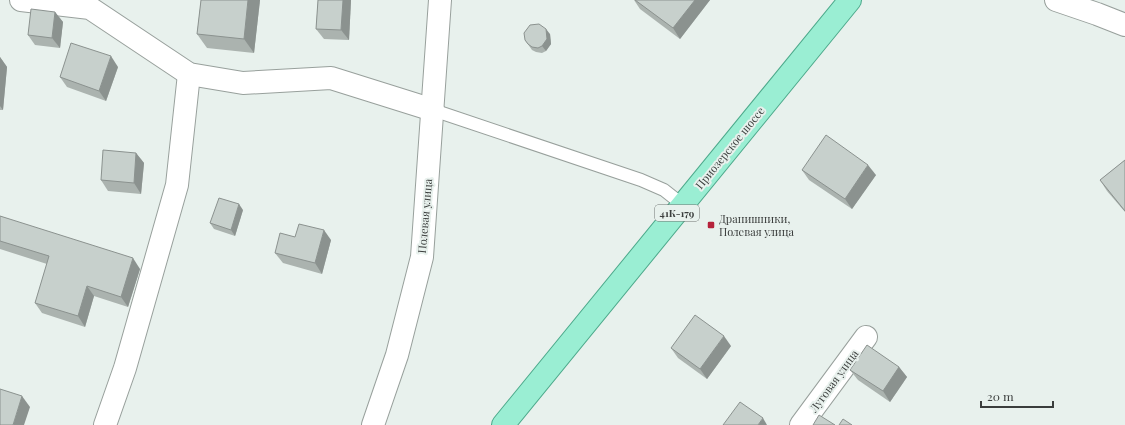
<svg xmlns="http://www.w3.org/2000/svg" width="1125" height="425" font-family="'Playfair Display',serif">
  <style>
    .lines { fill: none; stroke-linecap: round; stroke-linejoin: round }
    .lane-casing { stroke: #98a09c; stroke-width: 14 }
    .street-casing { stroke: #98a09c; stroke-width: 24 }
    .primary-casing { stroke: #4da98b; stroke-width: 24 }
    .lane { stroke: #fff; stroke-width: 12 }
    .street { stroke: #fff; stroke-width: 22 }
    .primary { stroke: #9aeed3; stroke-width: 22 }
    .wall { fill: #abb3af }
    .shaded-wall { fill: #8b928f }
    .building { fill: #c7d0cc; stroke: #8b928f }
    .poi-dot { fill: #b5223b; stroke: #e8f1ed; stroke-width: 1.5 }
    .labels { text-anchor: middle; stroke-width: 4; stroke-linejoin: round; paint-order: stroke }
    .shield { fill: #e8f1ed; stroke: #6e7371; stroke-width: 1 }
    .shield-label { font-size: 10px; font-weight: bold; fill: #3a3d3c }
    .street-label { font-size: 11px; fill: #3a3d3c; stroke: #e8f1ed }
    .poi-label { font-size: 11px; fill: #3a3d3c; stroke: #e8f1ed; text-anchor: start }
  </style>
  <rect width="100%" height="100%" fill="#e8f1ed"/>
  <g class="lines">
    <defs>
      <polyline id="lane" points="433,110 641,180 664,190 683,205"/>
      <g id="street">
        <polyline points="21,0 90,8 189,74 243,83 331,78 433,110"/>
        <polyline points="1056,0 1097,14 1125,25"/>
        <polyline points="105,425 125,368 177,185 189,74"/>
        <polyline points="373,425 397,355 422,257 440,0"/>
        <polyline points="801,425 866,337"/>
      </g>
      <polyline id="primary" points="503,425 850,0"/>
    </defs>
    <!-- lane casing -->
    <use href="#lane" class="lane-casing"/>
    <!-- street casing -->
    <use href="#street" class="street-casing"/>
    <!-- primary casing -->
    <use href="#primary" class="primary-casing"/>
    <!-- lane -->
    <use href="#lane" class="lane"/>
    <!-- street -->
    <use href="#street" class="street"/>
    <!-- primary -->
    <use href="#primary" class="primary"/>
  </g>
  <!-- wall -->
  <g class="wall">
    <polygon points="201,0 260,0 254,53 207,48 197,34"/>
    <polygon points="318,0 351,0 349,40 324,39 316,29"/>
    <polygon points="634,0 710,0 680,39 640,9"/>
    <polygon points="55,12 63,22 60,48 35,45 28,35"/>
    <polygon points="550,34 551,44 546,51 542,53 536,52 532,50 525,40"/>
    <polygon points="0,57 7,67 3,110 0,110"/>
    <polygon points="118,67 106,101 67,87 60,77"/>
    <polygon points="136,153 144,163 141,194 108,191 101,180"/>
    <polygon points="1125,160 1125,212 1107,191 1100,180"/>
    <polygon points="802,170 876,175 852,209 809,180"/>
    <polygon points="243,210 235,236 214,229 210,223"/>
    <polygon points="0,216 140,269 128,307 94,296 85,327 42,313 35,303 47,264 0,249"/>
    <polygon points="295,237 331,240 322,274 283,263 275,253"/>
    <polygon points="731,346 707,379 678,358 671,348"/>
    <polygon points="899,367 907,377 890,402 858,380 850,370"/>
  </g>
  <!-- shaded-wall -->
  <g class="shaded-wall">
    <polygon points="248,0 260,0 254,53 244,39"/>
    <polygon points="343,0 351,0 349,40 341,30"/>
    <polygon points="695,0 710,0 680,39 673,28"/>
    <polygon points="55,12 63,22 60,48 52,38"/>
    <polygon points="546,29 550,34 551,44 546,51 542,46"/>
    <polygon points="111,56 118,67 106,101 99,91"/>
    <polygon points="0,57 7,67 3,110 0,106"/>
    <polygon points="136,153 144,163 141,194 134,183"/>
    <polygon points="868,165 876,175 852,209 845,199"/>
    <polygon points="239,204 243,210 235,236 231,230"/>
    <polygon points="324,230 331,240 322,274 315,263"/>
    <polygon points="133,258 140,269 128,307 121,297"/>
    <polygon points="87,286 94,296 85,327 78,316"/>
    <polygon points="724,336 731,346 707,379 700,369"/>
    <polygon points="899,367 907,377 890,402 883,391"/>
    <polygon points="22,396 30,407 24,425 13,425"/>
    <polygon points="763,418 767,425 758,425"/>
  </g>
  <!-- building -->
  <g class="building">
    <polygon points="201,0 248,0 244,39 197,34"/>
    <polygon points="318,0 343,0 341,30 316,29"/>
    <polygon points="635,0 695,0 673,28"/>
    <polygon points="31,9 55,12 52,38 28,35"/>
    <polygon points="539,24 546,29 547,39 542,46 538,48 532,47 528,44 525,40 524,33 530,25"/>
    <polygon points="71,43 111,56 99,91 60,77"/>
    <polygon points="826,135 868,165 845,199 802,170"/>
    <polygon points="103,150 136,153 134,183 101,180"/>
    <polygon points="1125,160 1125,211 1100,180"/>
    <polygon points="219,198 239,204 231,230 210,223"/>
    <polygon points="0,216 133,258 121,297 87,286 78,316 35,303 49,256 0,241"/>
    <polygon points="299,224 324,230 315,263 275,253 280,233 295,237"/>
    <polygon points="695,315 724,336 700,369 671,348"/>
    <polygon points="867,345 899,367 883,391 850,370"/>
    <polygon points="0,389 22,396 13,425 0,425"/>
    <polygon points="740,402 763,418 758,425 723,425"/>
    <polygon points="819,415 835,425 813,425"/>
    <polygon points="843,419 852,425 839,425"/>
  </g>
  <!-- markers -->
  <rect class="poi-dot" x="707" y="221" width="8" height="8" rx="2"/>
  <g class="labels">
    <!-- shield labels -->
    <rect class="shield" x="655" y="205" width="44" height="16" rx="3"/>
    <g class="shield-label">
      <text x="677" y="217">41К-179</text>
    </g>
    <!-- street labels -->
    <g class="street-label">
      <text transform="translate(730 148) rotate(-51)" y="4">Приозерское шоссе</text>
      <text transform="translate(425 216) rotate(-85)" y="4">Полевая улица</text>
      <text transform="translate(834 381) rotate(-54)" y="4">Луговая улица</text>
    </g>
    <!-- poi labels -->
    <g class="poi-label">
      <text x="719" y="223">Дранишники,<tspan x="719" dy="13">Полевая улица</tspan></text>
    </g>
  </g>
  <!-- scale -->
  <path d="M981 401v6h72v-6" fill="none" stroke="#3a3d3c" stroke-width="2"/>
  <text x="987" y="401" font-size="12" fill="#3a3d3c" stroke="#e8f1ed" stroke-width="3" paint-order="stroke">20 m</text>
</svg>
